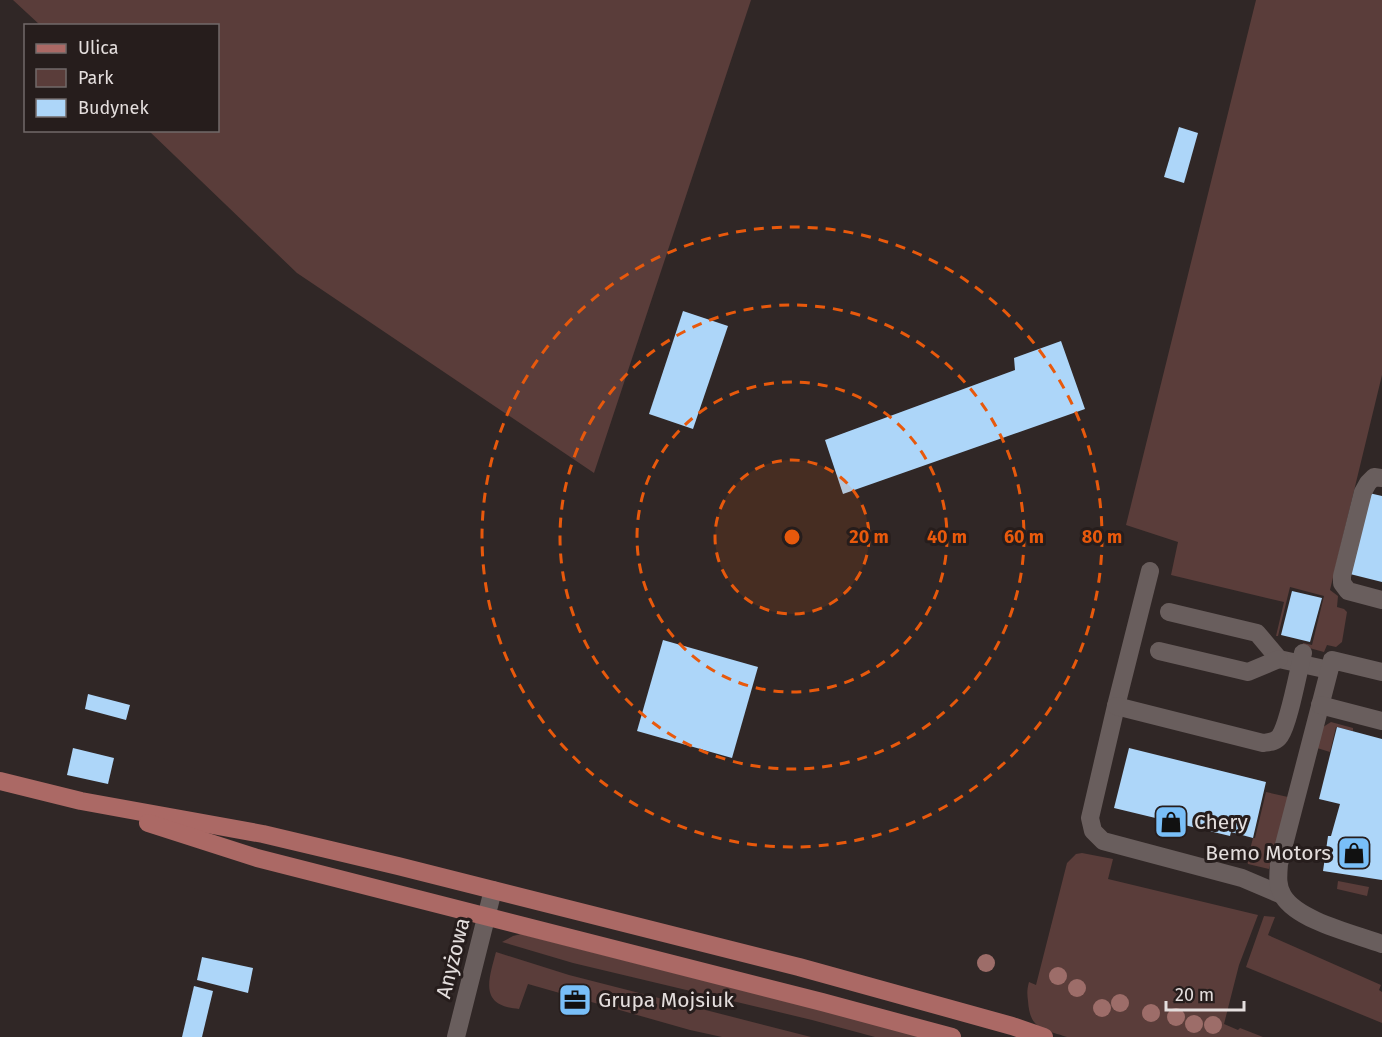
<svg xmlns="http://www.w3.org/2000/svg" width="1382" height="1037" font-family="'Fira Sans',sans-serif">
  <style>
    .green { fill: #5a3d3a }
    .building { fill: #add6f9 }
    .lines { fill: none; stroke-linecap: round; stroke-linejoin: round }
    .minor { stroke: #695e5d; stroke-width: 18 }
    .major { stroke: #ab6965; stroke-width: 18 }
    .tree { fill: #9d6d69 }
    .ring { fill: none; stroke: #e8590c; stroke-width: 3; stroke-dasharray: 10 8 }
    .labels { text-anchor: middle; stroke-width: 6; stroke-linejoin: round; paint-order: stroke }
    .poi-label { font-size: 21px; fill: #e4dedd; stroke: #261d1c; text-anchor: start }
    .street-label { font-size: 21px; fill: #e4dedd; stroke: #261d1c }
    .centre { fill: #e8590c; stroke: #261d1c; stroke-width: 3 }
    .ring-label { font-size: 18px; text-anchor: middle; font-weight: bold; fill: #e8590c; stroke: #261d1c; stroke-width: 6; stroke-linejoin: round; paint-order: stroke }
  </style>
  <rect width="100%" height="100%" fill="#302726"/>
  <!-- green -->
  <g class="green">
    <polygon points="13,0 751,0 594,473 297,273 149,131 218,130 218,26 40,25"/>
    <polygon points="1256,0 1382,0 1382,375 1330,590 1338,596 1337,607 1344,609 1347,612 1342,642 1336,647 1327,645 1324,652 1302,646 1303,643 1312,645 1324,596 1290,587 1278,636 1276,636 1284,602 1171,575 1178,542 1126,525"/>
    <polygon points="1331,722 1353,728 1353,731 1336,727 1330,752 1317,748 1323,727"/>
    <polygon points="1266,792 1288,797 1269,869 1248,864 1247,861 1253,838 1255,838"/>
    <path d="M1082,853L1113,859L1108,879L1258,915L1239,965L1224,1024L1238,1030L1240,1028L1263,1037H1067C1043,1029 1030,1030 1028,1001C1027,994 1027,989 1029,982L1036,985L1067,863L1076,854Z"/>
    <polygon points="1338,881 1369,887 1367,896 1337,889"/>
    <polygon points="1264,916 1275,917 1268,935 1381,985 1379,990 1382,992 1382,1023 1246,967"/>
    <polygon points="521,934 927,1037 875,1037 812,1020 573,963 502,942 513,936"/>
    <path d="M496,952L569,975L811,1037H722L690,1030L528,984L519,1009C478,1006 489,979 496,952Z"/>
  </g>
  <!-- building -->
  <g class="building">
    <polygon points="1179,127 1198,133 1184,183 1164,177"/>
    <polygon points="683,311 728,326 693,429 649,414"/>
    <polygon points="1061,341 1085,409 843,494 825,440 1015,370 1014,358"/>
    <polygon points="1369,493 1382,496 1382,582 1350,574"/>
    <polygon points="1292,591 1322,598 1310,642 1281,635"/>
    <polygon points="663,640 758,667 732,758 637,731"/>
    <polygon points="88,694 130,705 126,720 85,709"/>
    <polygon points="1337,727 1382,739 1382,880 1323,871 1328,836 1331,836 1340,804 1319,799"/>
    <polygon points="73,748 114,758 108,784 67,775"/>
    <polygon points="1129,748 1266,782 1253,838 1231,832 1230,836 1114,808"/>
    <polygon points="202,957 253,968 248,993 197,980"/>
    <polygon points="194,986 213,991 202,1037 182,1037"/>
  </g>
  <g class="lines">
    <!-- minor -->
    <g class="minor">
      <polyline points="1382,478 1374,477 1368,483 1363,492 1342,576 1342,583 1348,591 1382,600"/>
      <polyline points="1150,571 1116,706 1090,818 1093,831 1103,841 1242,878 1282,895"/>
      <polyline points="1169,612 1257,633 1279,659 1329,670"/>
      <polyline points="1159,651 1248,672 1279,659"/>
      <path d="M1382,672L1332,660L1279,864C1278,876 1277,886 1283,896C1298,921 1355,934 1382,944"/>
      <polyline points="1320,705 1382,721"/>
      <path d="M1116,706L1263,743C1270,742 1276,742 1280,736C1289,723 1298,672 1303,653"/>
      <polyline points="456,1037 493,890"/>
    </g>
    <!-- major -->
    <g class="major">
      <polyline points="0,781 81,801 263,834 398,866 799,967 1012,1026 1044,1037"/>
      <polyline points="148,823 257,858 822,1002 952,1037"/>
    </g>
  </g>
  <!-- trees -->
  <g class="tree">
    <circle cx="986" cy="963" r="9"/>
    <circle cx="1058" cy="976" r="9"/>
    <circle cx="1077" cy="988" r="9"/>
    <circle cx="1120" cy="1003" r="9"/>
    <circle cx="1102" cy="1008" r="9"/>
    <circle cx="1151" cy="1013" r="9"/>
    <circle cx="1176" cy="1017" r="9"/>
    <circle cx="1194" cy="1024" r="9"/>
    <circle cx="1213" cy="1025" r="9"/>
  </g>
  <!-- distance rings -->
  <circle cx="792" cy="537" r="77" fill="#e8590c" fill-opacity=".12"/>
  <g class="ring">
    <circle cx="792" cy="537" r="77"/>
    <circle cx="792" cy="537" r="155"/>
    <circle cx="792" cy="537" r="232"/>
    <circle cx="792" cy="537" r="310"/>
  </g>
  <!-- icons -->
  <defs>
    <symbol id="shop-square" viewBox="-11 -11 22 22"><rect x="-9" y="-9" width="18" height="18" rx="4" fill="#79bff8" stroke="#261d1c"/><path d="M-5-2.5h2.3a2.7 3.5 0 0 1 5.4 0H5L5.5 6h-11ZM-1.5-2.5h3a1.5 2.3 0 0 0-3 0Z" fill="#111"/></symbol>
    <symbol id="office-square" viewBox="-11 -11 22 22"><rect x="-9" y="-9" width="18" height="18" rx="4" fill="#79bff8" stroke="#261d1c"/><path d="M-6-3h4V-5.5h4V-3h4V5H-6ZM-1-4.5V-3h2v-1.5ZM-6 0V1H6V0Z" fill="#111"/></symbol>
  </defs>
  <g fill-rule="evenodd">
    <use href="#shop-square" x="1152" y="803" width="38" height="38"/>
    <use href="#shop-square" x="1335" y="834" width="38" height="38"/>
    <use href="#office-square" x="556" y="981" width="38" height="38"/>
  </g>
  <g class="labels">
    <!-- poi labels -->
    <g class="poi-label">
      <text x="1194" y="829">Chery</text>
      <text x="1331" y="860" text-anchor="end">Bemo Motors</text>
      <text x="598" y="1007">Grupa Mojsiuk</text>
    </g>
    <!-- street labels -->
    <g class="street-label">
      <text transform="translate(453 958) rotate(-76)" y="7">Anyżowa</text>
    </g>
  </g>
  <circle cx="792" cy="537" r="9" class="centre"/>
  <g class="ring-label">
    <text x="869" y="543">20 m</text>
    <text x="947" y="543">40 m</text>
    <text x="1024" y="543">60 m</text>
    <text x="1102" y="543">80 m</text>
  </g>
  <!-- legend -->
  <rect x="24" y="24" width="195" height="108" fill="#261d1c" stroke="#726a69" stroke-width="1.5"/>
  <rect x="36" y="44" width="30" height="9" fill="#ab6965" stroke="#726a69" stroke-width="1.5"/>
  <text x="78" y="54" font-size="18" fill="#e4dedd">Ulica</text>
  <rect x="36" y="69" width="30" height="18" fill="#5a3d3a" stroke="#726a69" stroke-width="1.5"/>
  <text x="78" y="84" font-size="18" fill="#e4dedd">Park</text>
  <rect x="36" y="99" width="30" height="18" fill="#add6f9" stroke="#726a69" stroke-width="1.5"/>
  <text x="78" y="114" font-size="18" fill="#e4dedd">Budynek</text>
  <!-- scale -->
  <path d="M1166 1001v9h78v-9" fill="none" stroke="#e4dedd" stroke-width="3"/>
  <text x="1175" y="1001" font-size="18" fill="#e4dedd" stroke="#261d1c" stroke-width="4.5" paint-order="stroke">20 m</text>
</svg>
